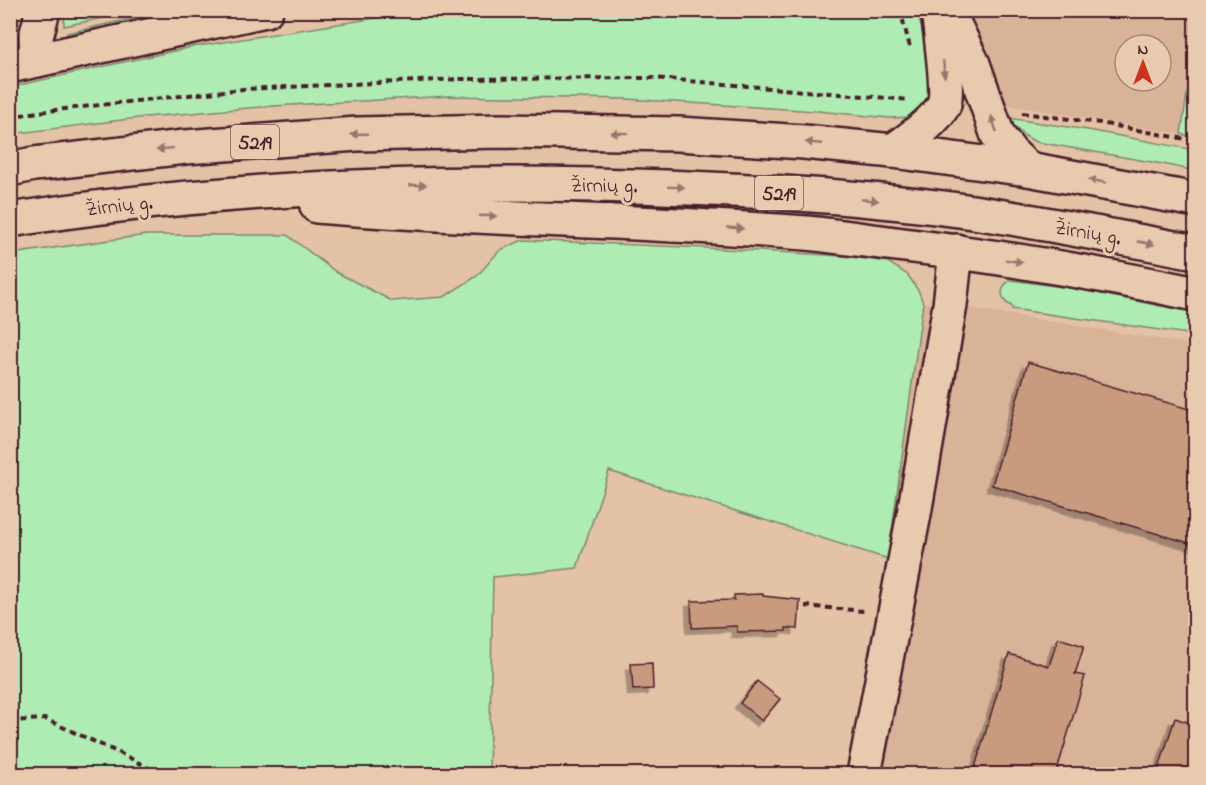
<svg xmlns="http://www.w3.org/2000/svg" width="1206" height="785" font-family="'Indie Flower',sans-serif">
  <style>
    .built { fill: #d9b398; fill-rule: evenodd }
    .green { fill: #aeecb3; stroke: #7c866f; stroke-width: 1.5 }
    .building { fill: #c89b7f; stroke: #4a1f2b; stroke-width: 1.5; filter: url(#shadow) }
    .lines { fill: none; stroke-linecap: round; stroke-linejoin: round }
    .minor-casing { stroke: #4a1f2b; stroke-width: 38 }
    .highway-casing { stroke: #4a1f2b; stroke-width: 38 }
    .path { stroke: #4a1f2b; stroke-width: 4; stroke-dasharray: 6 4.5; stroke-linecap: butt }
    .minor { stroke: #e8caaf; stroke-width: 33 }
    .highway { stroke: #e8caaf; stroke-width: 33 }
    .oneway { fill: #99746d }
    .labels { text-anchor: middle; stroke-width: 6; stroke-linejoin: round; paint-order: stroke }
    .shield { fill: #e8caaf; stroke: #795253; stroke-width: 1.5 }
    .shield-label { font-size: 20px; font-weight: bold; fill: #4a1f2b }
    .street-label { font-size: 21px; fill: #4a1f2b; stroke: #e8caaf }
  </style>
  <defs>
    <filter id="shadow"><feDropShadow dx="-5.5" dy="5.5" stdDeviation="0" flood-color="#0004"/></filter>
  </defs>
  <rect width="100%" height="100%" fill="#e4c2a5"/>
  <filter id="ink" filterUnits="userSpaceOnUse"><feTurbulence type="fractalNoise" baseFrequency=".0167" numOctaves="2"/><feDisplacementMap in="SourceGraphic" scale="12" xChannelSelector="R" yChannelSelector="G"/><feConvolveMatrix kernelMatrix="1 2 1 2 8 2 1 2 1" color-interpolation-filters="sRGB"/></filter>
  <g filter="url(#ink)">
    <!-- built -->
    <g class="built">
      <path d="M917,11H1193L1189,81L1181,134L932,92L931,67ZM1125,45H1161V81H1125Z"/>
      <polygon points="923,303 950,305 1195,345 1195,774 845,774 888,559"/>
    </g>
    <!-- green -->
    <g class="green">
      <polygon points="917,10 931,67 932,92 924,110 912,117 890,118 817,111 626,99 450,96 273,106 146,117 11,134 10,87 192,47 421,11"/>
      <polygon points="65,11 65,10 137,11 64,26"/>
      <polygon points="165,11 183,11 74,35 68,35 67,33"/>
      <polygon points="1193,11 1196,11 1195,138 1181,134 1189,81"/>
      <path d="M1008,118L1088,130L1195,150V171L1163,164L1037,142C1022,136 1018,131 1008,118Z"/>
      <polygon points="146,235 287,235 336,272 392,301 444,297 477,276 500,250 523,240 707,248 843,256 888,262 908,275 919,292 923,303 888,559 609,471 577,568 493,577 489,774 11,774 11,254"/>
      <path d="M1011,280L1077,289L1195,313V335L1012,309V306C999,301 999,286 1011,280Z"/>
    </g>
    <!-- building -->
    <g class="building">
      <polygon points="1028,362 1196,411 1196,545 992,485"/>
      <polygon points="763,594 763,596 800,600 798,629 786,628 786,631 737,632 737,626 692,628 691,601 734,600 734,595"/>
      <polygon points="1058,638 1084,646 1075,674 1085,676 1056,774 973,774 1009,654 1049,666"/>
      <polygon points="652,663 653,689 633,690 631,664"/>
      <polygon points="757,681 780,699 762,721 740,703"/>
      <polygon points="1175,718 1196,725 1196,774 1157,774"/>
    </g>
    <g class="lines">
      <defs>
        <g id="minor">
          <polyline points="947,10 973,64 998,136 1011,153 1028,169"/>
          <polyline points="37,60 36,37 43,10"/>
          <polyline points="10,66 266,10"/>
          <path d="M893,151C908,140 936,121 944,104C949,91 940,28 938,10"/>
          <polyline points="864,774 914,514 950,305 956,251"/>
        </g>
        <g id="highway">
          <polyline points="10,169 34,164 185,147 357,134 501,131 678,134 804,142 893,151 1028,169 1196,200"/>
          <path d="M317,206C480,220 643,220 806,233C836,236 866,240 896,244C997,256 1097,273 1196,294"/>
          <path d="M10,220C204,189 400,181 595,185C719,188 843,194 966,211C1043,222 1119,238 1196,252"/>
        </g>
      </defs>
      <!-- minor casing -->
      <use href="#minor" class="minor-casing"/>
      <!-- highway casing -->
      <use href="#highway" class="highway-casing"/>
      <!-- path -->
      <g class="path">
        <polyline points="900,10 910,47"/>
        <polyline points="1022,113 1100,123 1196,141"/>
        <polyline points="10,117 38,112 243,89 461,79 654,78 910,100"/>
        <polyline points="805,606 864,611"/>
        <polyline points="10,721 45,719 128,757 160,774"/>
      </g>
      <!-- minor -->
      <use href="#minor" class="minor"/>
      <!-- highway -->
      <use href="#highway" class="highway"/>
    </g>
    <!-- one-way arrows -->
    <defs><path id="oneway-solid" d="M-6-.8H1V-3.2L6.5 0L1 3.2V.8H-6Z" transform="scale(1.5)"/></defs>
    <g class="oneway">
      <use href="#oneway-solid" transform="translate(944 69) rotate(85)"/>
      <use href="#oneway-solid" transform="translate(994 124) rotate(-109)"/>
      <use href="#oneway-solid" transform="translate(619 133) rotate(-179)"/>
      <use href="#oneway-solid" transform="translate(359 134) rotate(178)"/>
      <use href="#oneway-solid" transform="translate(814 143) rotate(-174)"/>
      <use href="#oneway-solid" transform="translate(165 149) rotate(173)"/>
      <use href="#oneway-solid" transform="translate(1097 181) rotate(-170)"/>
      <use href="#oneway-solid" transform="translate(418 185) rotate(-2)"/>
      <use href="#oneway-solid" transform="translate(676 187) rotate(1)"/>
      <use href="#oneway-solid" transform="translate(870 200) rotate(5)"/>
      <use href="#oneway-solid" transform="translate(488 216) rotate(2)"/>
      <use href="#oneway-solid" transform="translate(735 228) rotate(4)"/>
      <use href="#oneway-solid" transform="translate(1146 243) rotate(11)"/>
      <use href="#oneway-solid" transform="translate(1014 261) rotate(9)"/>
    </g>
  </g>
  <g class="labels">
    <!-- shield labels -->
    <g class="shield">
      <rect x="231" y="125" width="48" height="34" rx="4.5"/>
      <rect x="755" y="176" width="48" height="34" rx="4.5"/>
    </g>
    <g class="shield-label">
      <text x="255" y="149">5219</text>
      <text x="779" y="200">5219</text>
    </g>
    <!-- street labels -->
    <g class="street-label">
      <text transform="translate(604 185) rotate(1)" y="7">Žirnių g.</text>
      <text transform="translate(119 205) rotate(-6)" y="7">Žirnių g.</text>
      <text transform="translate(1088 232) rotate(10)" y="7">Žirnių g.</text>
    </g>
  </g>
  <!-- margin -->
  <rect width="1206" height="785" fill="none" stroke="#e8caaf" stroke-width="36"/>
  <rect x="18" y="18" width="1170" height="749" fill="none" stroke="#4a1f2b" stroke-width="2" filter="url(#ink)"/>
  <!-- north arrow -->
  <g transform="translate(1143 63)"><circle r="28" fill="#e8caaf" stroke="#a9867a" stroke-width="1.5"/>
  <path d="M0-4.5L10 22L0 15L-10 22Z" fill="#c8321e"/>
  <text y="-9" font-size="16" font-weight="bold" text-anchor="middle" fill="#4a1f2b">N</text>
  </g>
</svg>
